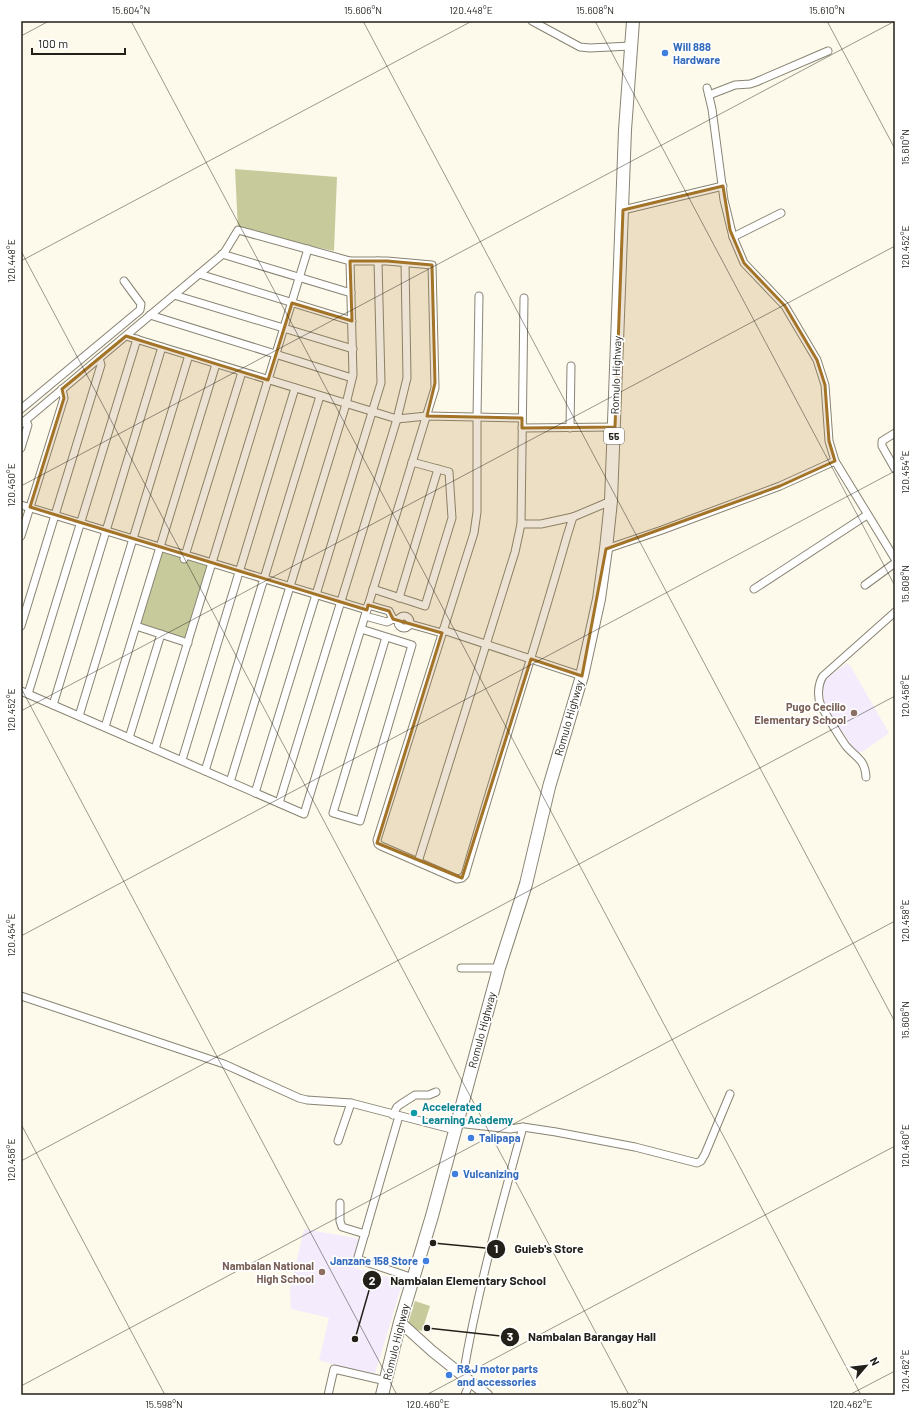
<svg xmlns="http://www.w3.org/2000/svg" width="916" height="1416" font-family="Barlow,sans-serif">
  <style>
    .education { fill: #f4ecfd }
    .park { fill: #c7cb9c }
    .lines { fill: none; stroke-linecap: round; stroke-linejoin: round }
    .minor-casing { stroke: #888373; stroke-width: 9 }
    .secondary-casing { stroke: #888373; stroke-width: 12 }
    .trunk-casing { stroke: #888373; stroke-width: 14 }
    .minor { stroke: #fff; stroke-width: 7 }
    .secondary { stroke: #fff; stroke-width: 10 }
    .trunk { stroke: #fff; stroke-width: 12 }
    .marked { fill: #a37427; fill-opacity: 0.2; stroke: #a37427; stroke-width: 3; stroke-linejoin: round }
    .ticks { fill: none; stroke: #222019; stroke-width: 1; stroke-opacity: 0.45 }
    .shop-dot { fill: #3f7fe0; stroke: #fff; stroke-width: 1.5 }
    .education-dot { fill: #8d6e63; stroke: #fff; stroke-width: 1.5 }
    .culture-dot { fill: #0f9aa8; stroke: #fff; stroke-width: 1.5 }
    .labels { text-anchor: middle; stroke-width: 3.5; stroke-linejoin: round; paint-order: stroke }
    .shield { fill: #fff; stroke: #64635e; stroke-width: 1 }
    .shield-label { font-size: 10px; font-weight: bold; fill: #222019 }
    .shop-label { font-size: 11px; font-weight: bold; fill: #366cbe; stroke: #fff; text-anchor: start }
    .street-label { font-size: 11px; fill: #222019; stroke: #fff }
    .education-label { font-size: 11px; font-weight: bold; fill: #785e54; stroke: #fff; text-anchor: end }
    .culture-label { font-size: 11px; font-weight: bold; fill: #0d838f; stroke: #fff; text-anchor: start }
    .leader { fill: none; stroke: #222019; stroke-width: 1.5 }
    .callout-dot { fill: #222019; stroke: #fff; stroke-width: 1.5 }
    .mark-label { font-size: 12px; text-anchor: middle; font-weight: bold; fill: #fff }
    .callout-label { font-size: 12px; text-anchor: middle; font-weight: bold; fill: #222019; stroke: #fff; stroke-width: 3.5; stroke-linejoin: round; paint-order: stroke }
    .neatline { fill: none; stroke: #222019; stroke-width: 1.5 }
    .ticks-label { font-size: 10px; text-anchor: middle; fill: #222019 }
  </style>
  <rect width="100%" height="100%" fill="#fefaeb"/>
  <!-- education -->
  <g class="education">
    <polygon points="847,663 851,667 889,733 862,752 856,752 837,724 824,702 822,681"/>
    <polygon points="304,1229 361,1239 355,1268 403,1281 374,1377 319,1360 329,1318 291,1309 290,1290"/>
  </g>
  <!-- park -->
  <g class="park">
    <polygon points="235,169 337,177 334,251 238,230"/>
    <polygon points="162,551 208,565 186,640 138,625"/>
    <polygon points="415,1301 430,1306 422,1331 407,1327"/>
  </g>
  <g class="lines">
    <defs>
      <g id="minor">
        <polyline points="532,21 580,47 590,48 631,46"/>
        <polyline points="707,88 712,109 724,200 733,237 744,263 785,306 817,360 825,385 829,441 835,461 895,559"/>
        <polyline points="709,95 735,85 750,84 756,82 828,51"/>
        <polyline points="623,210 723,186"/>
        <polyline points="733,237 781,213"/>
        <polyline points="222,254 351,293"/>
        <polyline points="199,274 352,321"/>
        <polyline points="174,295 353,349"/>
        <path d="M479,296L477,417V512L474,533L377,840L378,844L381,846L457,879L462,878L465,875C498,761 535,649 567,536L573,517L541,524H521"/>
        <polyline points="150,315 352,378"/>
        <polyline points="126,336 397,419 427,416 522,418"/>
        <polyline points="21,409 140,310 141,304 124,281"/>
        <polyline points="21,424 224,253 238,230 350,261 387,261 432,265 435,388 304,814 21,691"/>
        <polyline points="522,428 615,427"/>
        <polyline points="570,428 571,366"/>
        <polyline points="895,433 882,441 882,446 895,469"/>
        <polyline points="21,448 28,425 26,421"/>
        <polyline points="21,505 367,610"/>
        <polyline points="573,517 611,501"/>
        <polyline points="21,536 64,398 62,389"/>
        <polyline points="606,549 662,530 780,486 835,461"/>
        <polyline points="184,559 242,372"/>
        <polyline points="865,585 895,563"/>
        <polyline points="373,589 425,606 452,518 449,472 412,462"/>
        <polyline points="754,589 867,515"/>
        <polyline points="399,598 438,469"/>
        <polyline points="368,605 389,611 393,619"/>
        <circle cx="404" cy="622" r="6"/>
        <polyline points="365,616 387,622 393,619 398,620"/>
        <polyline points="410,624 442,633"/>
        <polyline points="21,626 101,365 99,358"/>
        <polyline points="136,626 188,643"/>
        <polyline points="361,629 412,645 360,821 333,813 386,637"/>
        <polyline points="443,630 582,676"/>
        <polyline points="28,694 137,339"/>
        <polyline points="53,705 162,347"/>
        <polyline points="79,716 189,355"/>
        <polyline points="105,727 216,364"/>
        <polyline points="129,738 161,634"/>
        <polyline points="155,749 308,249"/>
        <polyline points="182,760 295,388"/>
        <polyline points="205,771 320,396"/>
        <path d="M866,777C865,759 856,758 846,746C837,733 829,719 821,706C817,697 818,684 823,676L895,612"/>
        <polyline points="230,782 346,404 353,375 350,261"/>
        <polyline points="255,793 381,383 378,261"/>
        <polyline points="279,803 397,419 407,378 405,263"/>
        <polyline points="418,862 515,552 521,524 524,298"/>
        <polyline points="461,968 499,968"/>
        <polyline points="21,996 224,1064 299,1098 307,1100 351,1103 455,1130"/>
        <polyline points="393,1115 397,1107 401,1104 415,1095 429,1095 436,1092"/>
        <polyline points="399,1116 358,1257 360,1260 413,1278"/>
        <polyline points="457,1123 510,1129 523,1127 556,1132 635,1147 697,1163 701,1161 705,1154 730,1094"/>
        <polyline points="338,1141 351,1103"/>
        <polyline points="340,1203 340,1221 342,1227 365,1234"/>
        <path d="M463,1376C477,1292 500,1210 523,1127"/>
        <polyline points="328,1395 334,1369 386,1381"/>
        <polyline points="465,1395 470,1382"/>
      </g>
      <polyline id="secondary" points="400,1322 432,1351 487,1395"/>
      <polyline id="trunk" points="382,1395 400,1322 432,1216 499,968 526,884 549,787 582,676 599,599 606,549 611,501 625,130 633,21"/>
    </defs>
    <!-- minor casing -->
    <use href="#minor" class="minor-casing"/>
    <!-- secondary casing -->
    <use href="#secondary" class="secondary-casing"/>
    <!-- trunk casing -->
    <use href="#trunk" class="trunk-casing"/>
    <!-- minor -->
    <use href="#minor" class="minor"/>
    <!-- secondary -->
    <use href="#secondary" class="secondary"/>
    <!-- trunk -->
    <use href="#trunk" class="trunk"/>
  </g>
  <!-- marked area -->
  <path class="marked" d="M723,186L730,230L744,263L785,306L817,360L825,385L829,441L835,461L780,486L606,549L582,676L531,659L462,878L377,843L442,633L393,619L389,611L368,605L367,610L30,507L64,398L62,389L126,336L268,380L292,303L352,321L350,261H387L432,265L435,383L427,416L522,418V428L615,427L623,210Z"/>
  <!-- ticks -->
  <path class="ticks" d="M131,21L861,1395M363,21L895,1022M595,21L895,586M827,21L895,149M21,36L49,21M21,251L629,1395M21,261L472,21M21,486L895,21M21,688L397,1395M21,711L895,246M21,936L895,471M21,1124L165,1395M21,1161L895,696M21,1386L895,921M426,1395L895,1146M849,1395L895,1371"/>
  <!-- markers -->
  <g class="shop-dot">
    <circle cx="665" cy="53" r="4"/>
    <circle cx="471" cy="1138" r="4"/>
    <circle cx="455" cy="1174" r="4"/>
    <circle cx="426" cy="1261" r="4"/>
    <circle cx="449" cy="1375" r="4"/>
  </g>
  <g class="education-dot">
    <circle cx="854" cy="713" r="4"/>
    <circle cx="322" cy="1272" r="4"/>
  </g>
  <circle class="culture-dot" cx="414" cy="1113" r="4"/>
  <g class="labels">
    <!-- shield labels -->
    <rect class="shield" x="604" y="428" width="20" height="16" rx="3"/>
    <g class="shield-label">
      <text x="614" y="440">55</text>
    </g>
    <!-- shop labels -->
    <g class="shop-label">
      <text x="673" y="51">Will 888<tspan x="673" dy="13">Hardware</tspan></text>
      <text x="479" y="1142">Talipapa</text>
      <text x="463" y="1178">Vulcanizing</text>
      <text x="418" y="1265" text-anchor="end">Janzane 158 Store</text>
      <text x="457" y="1373">R&amp;J motor parts<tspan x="457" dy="13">and accessories</tspan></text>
    </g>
    <!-- street labels -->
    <g class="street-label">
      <text transform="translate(616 375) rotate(-88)" y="4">Romulo Highway</text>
      <text transform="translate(569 718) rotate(-74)" y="4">Romulo Highway</text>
      <text transform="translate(482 1030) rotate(-75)" y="4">Romulo Highway</text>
      <text transform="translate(396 1342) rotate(-76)" y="4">Romulo Highway</text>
    </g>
    <!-- education labels -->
    <g class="education-label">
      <text x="846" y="711">Pugo Cecilio<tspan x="846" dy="13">Elementary School</tspan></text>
      <text x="314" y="1270">Nambalan National<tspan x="314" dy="13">High School</tspan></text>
    </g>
    <!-- culture labels -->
    <g class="culture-label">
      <text x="422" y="1111">Accelerated<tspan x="422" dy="13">Learning Academy</tspan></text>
    </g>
  </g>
  <!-- callouts -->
  <path class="leader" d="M433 1243L496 1249M355 1339L372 1280M427 1328L510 1337"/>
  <g class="callout-dot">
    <circle cx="433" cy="1243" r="4"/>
    <circle cx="355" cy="1339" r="4"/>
    <circle cx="427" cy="1328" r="4"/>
    <circle cx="496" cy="1249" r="10"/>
    <circle cx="372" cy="1280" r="10"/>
    <circle cx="510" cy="1337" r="10"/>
  </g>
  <g class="mark-label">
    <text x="496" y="1253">1</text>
    <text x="372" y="1285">2</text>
    <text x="510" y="1341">3</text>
  </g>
  <g class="callout-label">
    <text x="549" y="1253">Guieb's Store</text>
    <text x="468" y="1285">Nambalan Elementary School</text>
    <text x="592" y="1341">Nambalan Barangay Hall</text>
  </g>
  <!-- border -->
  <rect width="916" height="1416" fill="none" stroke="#ffffff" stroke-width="44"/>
  <!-- north arrow -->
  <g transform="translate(866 1366) rotate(62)" stroke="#ffffff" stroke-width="3" paint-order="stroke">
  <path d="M0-3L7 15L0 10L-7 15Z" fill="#222019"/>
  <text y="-6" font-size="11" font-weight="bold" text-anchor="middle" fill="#222019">N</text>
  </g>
  <!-- scale -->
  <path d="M32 48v6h93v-6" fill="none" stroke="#222019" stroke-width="2"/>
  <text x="38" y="48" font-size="12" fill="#222019" stroke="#ffffff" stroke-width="3" paint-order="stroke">100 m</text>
  <rect x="22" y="22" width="872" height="1372" class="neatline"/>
  <g class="ticks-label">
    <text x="131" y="14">15.604°N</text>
    <text x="363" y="14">15.606°N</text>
    <text x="471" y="14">120.448°E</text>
    <text x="595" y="14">15.608°N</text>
    <text x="827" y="14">15.610°N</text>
    <text transform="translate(905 147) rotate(-90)" y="4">15.610°N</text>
    <text transform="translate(905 247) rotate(-90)" y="4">120.452°E</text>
    <text transform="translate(11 261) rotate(-90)" y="4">120.448°E</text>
    <text transform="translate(905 472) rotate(-90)" y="4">120.454°E</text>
    <text transform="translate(11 485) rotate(-90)" y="4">120.450°E</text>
    <text transform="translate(905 584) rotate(-90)" y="4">15.608°N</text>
    <text transform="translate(905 696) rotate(-90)" y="4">120.456°E</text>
    <text transform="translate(11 710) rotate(-90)" y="4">120.452°E</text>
    <text transform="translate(905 921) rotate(-90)" y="4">120.458°E</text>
    <text transform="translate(11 935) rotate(-90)" y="4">120.454°E</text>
    <text transform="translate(905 1020) rotate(-90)" y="4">15.606°N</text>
    <text transform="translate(905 1146) rotate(-90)" y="4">120.460°E</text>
    <text transform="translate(11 1160) rotate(-90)" y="4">120.456°E</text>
    <text transform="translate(905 1371) rotate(-90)" y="4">120.462°E</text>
    <text x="164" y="1408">15.598°N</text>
    <text x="428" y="1408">120.460°E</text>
    <text x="629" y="1408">15.602°N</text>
    <text x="851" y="1408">120.462°E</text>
  </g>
</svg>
